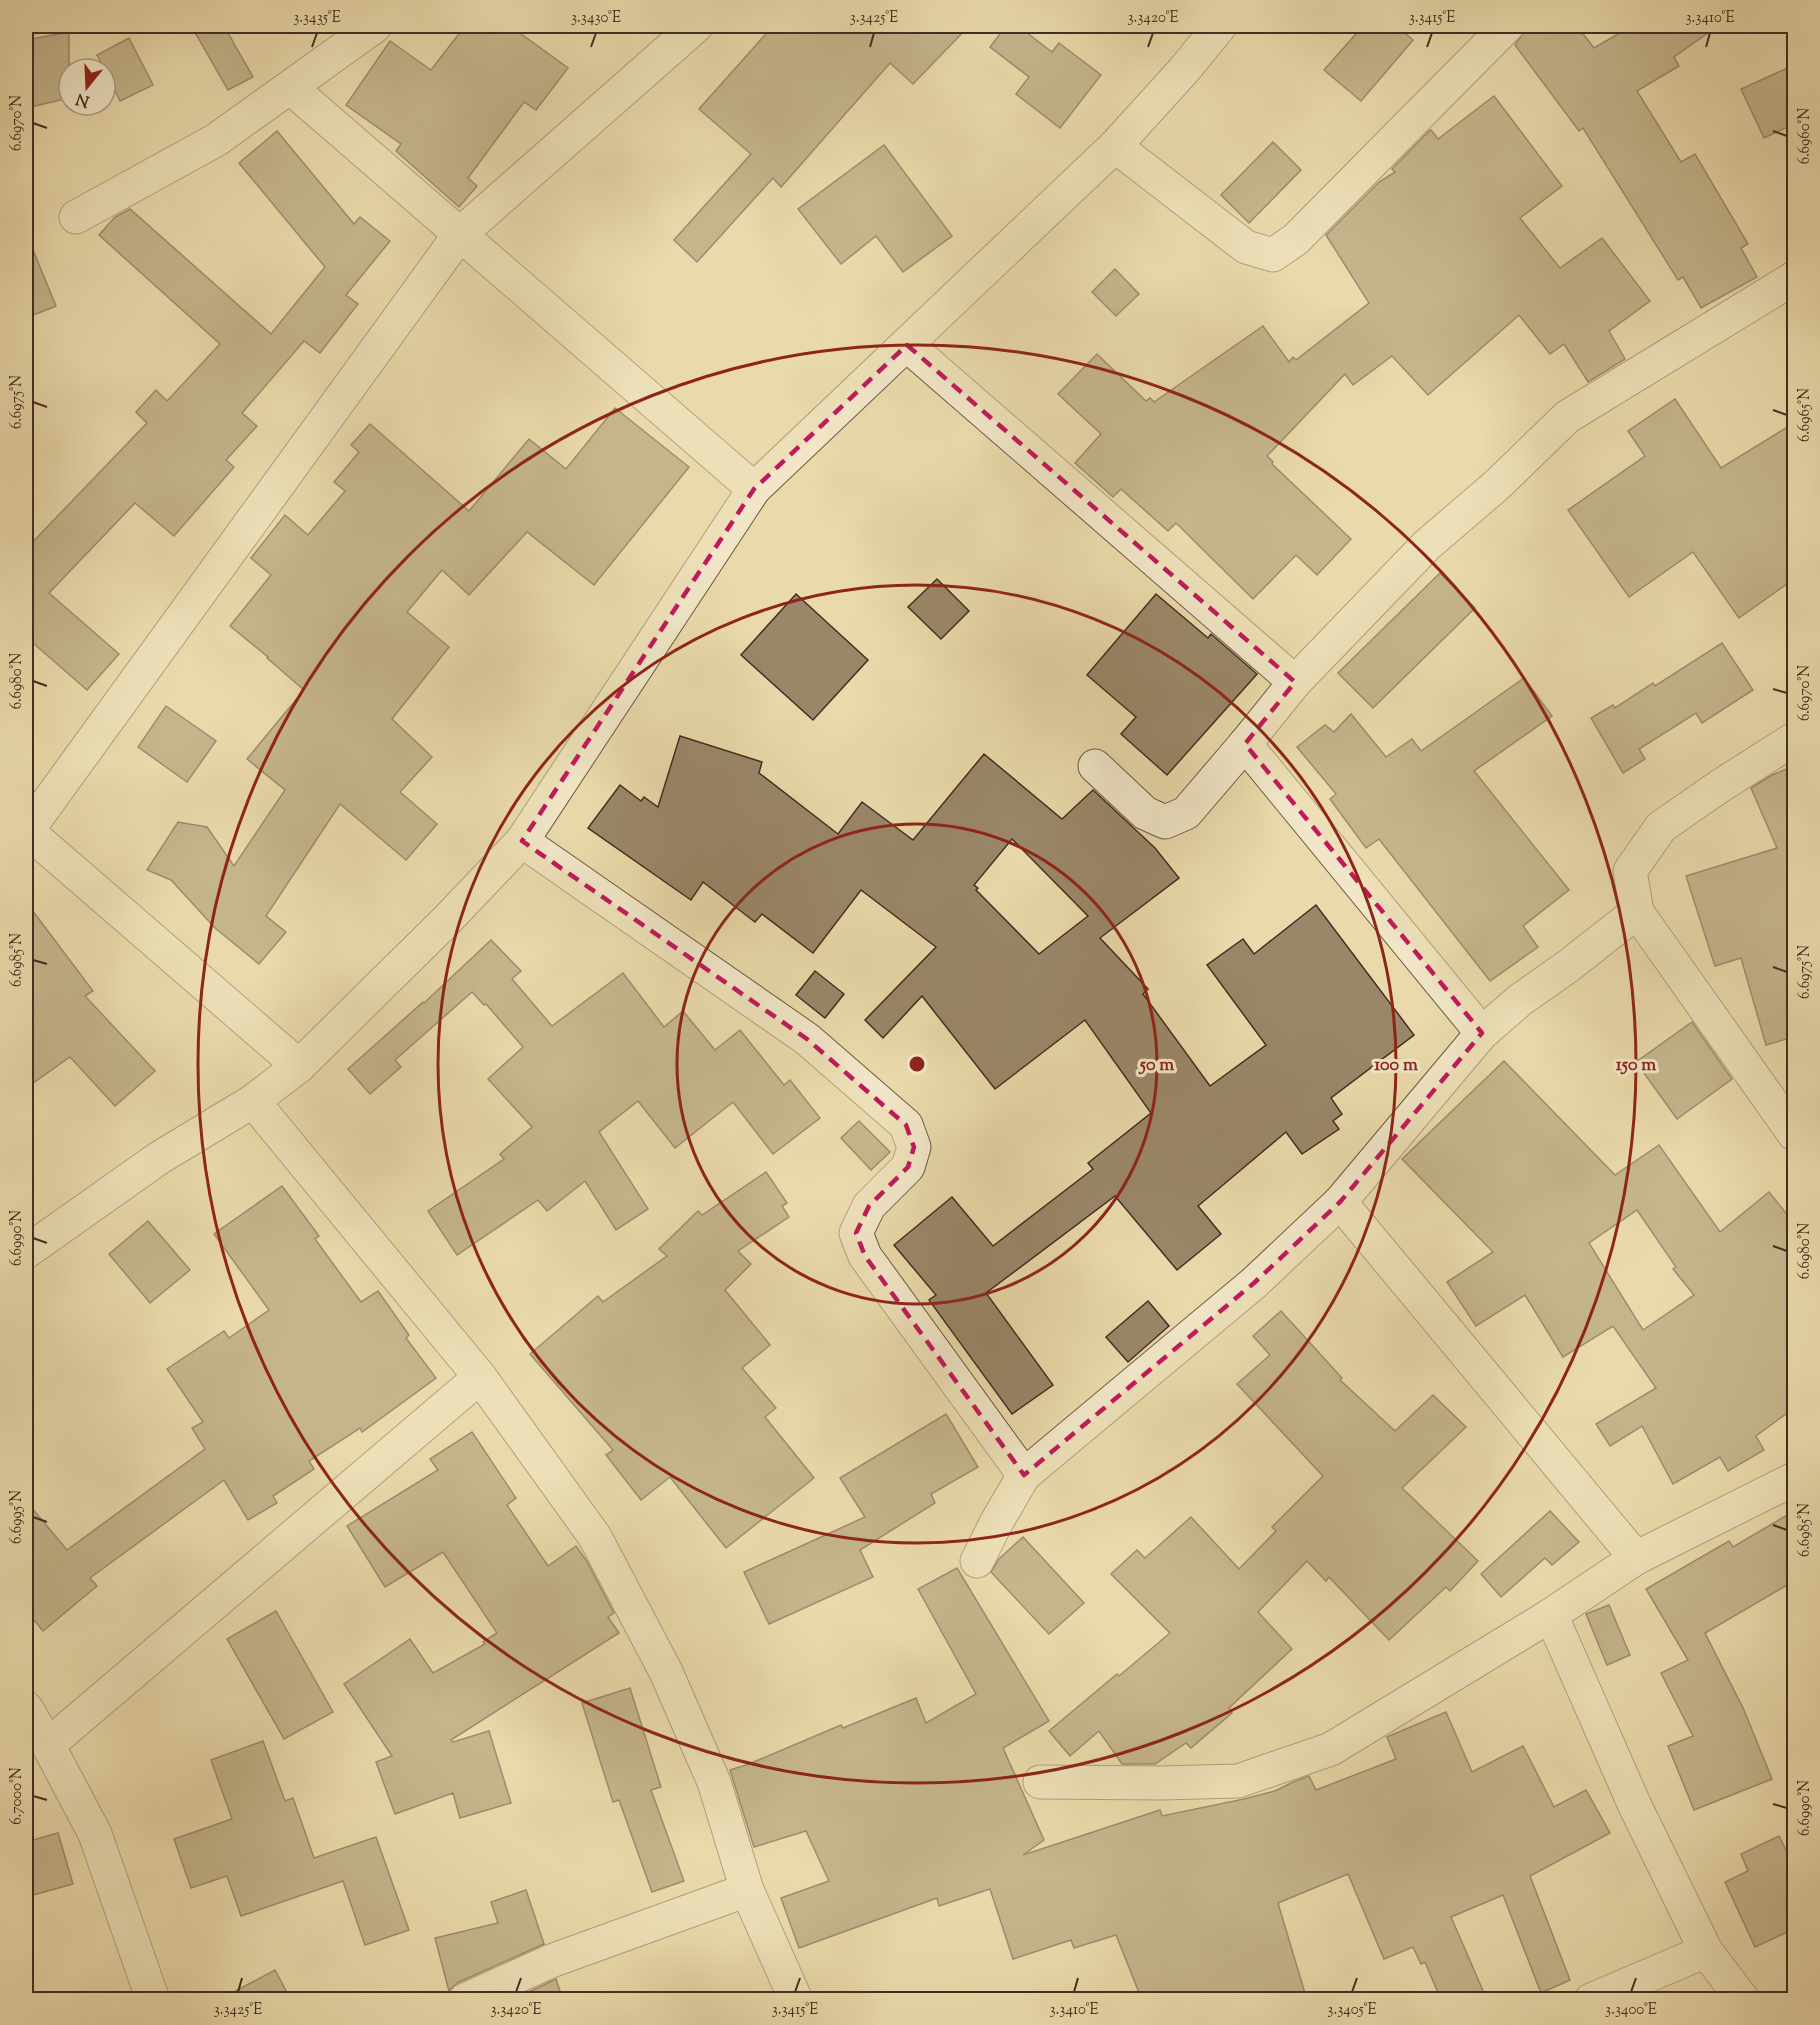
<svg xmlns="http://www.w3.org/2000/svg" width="1820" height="2025" font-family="'Sorts Mill Goudy',serif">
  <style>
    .building { fill: #9a8769; stroke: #432d21; stroke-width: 1.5; fill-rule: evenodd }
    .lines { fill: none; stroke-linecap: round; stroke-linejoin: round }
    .minor-casing { stroke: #6d5844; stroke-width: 35 }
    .minor { stroke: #f1e7c8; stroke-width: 33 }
    .marked { fill: none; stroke: #c2185b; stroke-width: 4.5; stroke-dasharray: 12 8; stroke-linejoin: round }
    .ticks { fill: none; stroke: #432d21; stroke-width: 2 }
    .ring { fill: none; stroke: #8f2418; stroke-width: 3 }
    .centre { fill: #8f2418; stroke: #f1e7c8; stroke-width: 3 }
    .ring-label { font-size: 18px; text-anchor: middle; font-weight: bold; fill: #8f2418; stroke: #f1e7c8; stroke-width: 6; stroke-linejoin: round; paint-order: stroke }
    .neatline { fill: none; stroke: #432d21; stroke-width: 2 }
    .ticks-label { font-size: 15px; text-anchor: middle; fill: #432d21 }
  </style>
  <rect width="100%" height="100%" fill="#eadaab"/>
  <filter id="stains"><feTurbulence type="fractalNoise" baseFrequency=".00333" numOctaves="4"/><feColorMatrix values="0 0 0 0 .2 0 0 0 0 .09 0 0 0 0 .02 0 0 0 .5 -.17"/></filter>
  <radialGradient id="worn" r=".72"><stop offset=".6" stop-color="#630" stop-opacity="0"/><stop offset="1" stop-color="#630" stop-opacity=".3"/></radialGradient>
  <!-- building -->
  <g class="building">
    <polygon points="212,26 224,26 253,77 228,90 196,34"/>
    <polygon points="465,26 510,26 568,68 536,110 524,102 468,178 477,186 459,207 396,151 401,144 346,105 390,41 431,70"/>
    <polygon points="773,26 969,26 913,84 890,63 781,187 773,178 697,262 674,240 751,154 699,109"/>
    <polygon points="1006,26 1018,26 1052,52 1059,43 1101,75 1060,128 1016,94 1029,77 990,47"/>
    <polygon points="1363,26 1397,26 1413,40 1361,101 1324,70"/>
    <polygon points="1531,26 1577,26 1594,48 1632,26 1718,26 1674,57 1679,66 1637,91 1681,162 1695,154 1748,244 1741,248 1757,277 1701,308 1683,277 1678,280 1583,128 1579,131 1515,45 1525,30"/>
    <polygon points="69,32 69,98 26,108 26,40"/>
    <polygon points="129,38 153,85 120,101 97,55"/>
    <polygon points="1794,65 1794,124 1764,138 1741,89"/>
    <polygon points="1494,96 1562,186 1520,218 1560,268 1602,238 1650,301 1609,331 1625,359 1588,382 1564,344 1550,354 1519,315 1428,395 1392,356 1353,385 1345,374 1267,456 1273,462 1272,464 1351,539 1317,575 1296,555 1253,599 1176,523 1168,531 1121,489 1113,497 1075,463 1101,434 1058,394 1097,354 1146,401 1150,398 1154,402 1263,326 1289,362 1293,357 1296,360 1369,303 1326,235 1379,182 1395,172 1392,169 1429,131 1431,130 1438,139"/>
    <polygon points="277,131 354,224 360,217 390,241 346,295 358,304 320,353 304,341 242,413 257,426 226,460 234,467 174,536 135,503 49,593 119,654 87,690 26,637 26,549 147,423 136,412 156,390 167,401 220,344 99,235 115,217 130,209 271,334 325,267 239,163"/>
    <polygon points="1273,142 1301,170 1249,223 1221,195"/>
    <polygon points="884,145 952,236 903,272 876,236 841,264 798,209"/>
    <polygon points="26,233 56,306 26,318"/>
    <polygon points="1115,269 1139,294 1116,316 1092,292"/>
    <polygon points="1675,399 1721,468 1794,423 1794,579 1739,618 1693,552 1629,597 1568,510 1645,456 1628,431"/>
    <polygon points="615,408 689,467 594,585 527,532 469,595 442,570 407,612 449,647 392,719 432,757 400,792 437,824 406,860 340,804 266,916 286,932 259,964 215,928 171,880 147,870 178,822 207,827 234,866 285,790 247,759 304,690 267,658 268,657 230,626 271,575 251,558 285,515 308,535 345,491 334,482 359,452 351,445 370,424 469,511 529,439 566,469"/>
    <polygon points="1440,573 1475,608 1373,708 1338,673"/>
    <polygon points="937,579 969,611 941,639 908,607"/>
    <polygon points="796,594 868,660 813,720 741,655"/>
    <polygon points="1156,594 1208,638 1211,634 1257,674 1167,775 1121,734 1136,717 1087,675"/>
    <polygon points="1722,643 1753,690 1702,723 1696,713 1639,749 1645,759 1623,773 1591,718 1613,705 1615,708 1653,683 1655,686"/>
    <polygon points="1524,678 1552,716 1474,771 1569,890 1523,926 1538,947 1490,981 1379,839 1366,848 1330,799 1336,794 1297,747 1325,725 1334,732 1351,714 1386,757 1412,739 1421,751"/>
    <polygon points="166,706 216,741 187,782 138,747"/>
    <path d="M680,736L762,762L759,773L838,834L862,802L913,840L984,754L1062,819L1093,790L1155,848L1179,878L1100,938L1148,989L1143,994L1210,1086L1266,1045L1207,965L1243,939L1254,954L1316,905L1414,1035L1331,1098L1342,1114L1333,1121L1339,1129L1302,1154L1286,1132L1198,1206L1221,1234L1177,1270L1115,1196L986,1293L1053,1385L1012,1414L929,1300L936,1295L894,1245L952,1197L993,1246L1093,1169L1088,1163L1151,1113L1085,1020L995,1089L922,996L883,1038L865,1020L936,947L861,890L813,953L762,914L755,922L703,882L691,900L588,828L620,785L641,801L644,797L658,807ZM1012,839L1088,916L1039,954L976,890L978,888L974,885Z"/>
    <polygon points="1794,766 1794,1037 1766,1045 1741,958 1715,966 1686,876 1777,848 1751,788 1772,775"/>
    <polygon points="26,902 93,991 85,996 155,1071 115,1106 70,1057 26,1088"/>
    <polygon points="491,940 521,971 512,979 552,1026 623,973 664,1027 683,1011 715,1050 740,1030 784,1085 790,1080 820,1118 773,1154 733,1102 675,1148 638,1101 599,1132 648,1209 616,1230 585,1181 547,1211 538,1200 457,1255 428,1211 504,1159 500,1154 532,1127 488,1079 523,1047 486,1004 484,1005 472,992 395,1060 401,1067 370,1094 348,1069 423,1002 424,1003"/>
    <polygon points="815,971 844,994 825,1018 796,995"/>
    <polygon points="1692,1022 1732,1079 1677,1119 1636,1062"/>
    <path d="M1504,1061L1615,1175L1659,1145L1720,1232L1769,1192L1794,1223V1408L1756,1436L1764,1450L1728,1471L1720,1457L1673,1484L1642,1426L1610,1446L1596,1424L1656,1388L1613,1326L1563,1357L1525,1295L1476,1326L1447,1282L1493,1252L1402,1159ZM1637,1210L1676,1267L1673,1269L1694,1295L1643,1330L1589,1243Z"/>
    <polygon points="859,1121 890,1152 871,1170 841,1138"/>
    <polygon points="766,1172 787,1203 782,1206 789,1217 738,1251 751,1264 725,1290 770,1345 742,1368 776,1408 765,1417 814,1478 726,1548 670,1477 641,1500 606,1455 613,1450 530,1354 598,1296 603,1302 667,1256 659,1249 698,1211 702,1215"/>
    <polygon points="282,1186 319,1236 315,1239 361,1302 378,1291 409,1335 406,1338 436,1378 362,1432 360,1428 309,1461 314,1469 273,1496 277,1503 248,1520 224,1480 90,1578 97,1586 43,1631 26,1610 26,1501 67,1550 205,1449 192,1428 203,1422 167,1369 224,1331 229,1338 269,1310 214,1234"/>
    <polygon points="148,1221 190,1270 150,1303 109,1254"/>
    <polygon points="1148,1301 1169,1326 1128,1362 1106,1337"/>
    <polygon points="1281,1311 1342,1378 1340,1380 1395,1431 1433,1395 1466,1427 1402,1488 1478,1561 1450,1591 1446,1587 1389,1640 1329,1577 1326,1581 1307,1561 1258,1612 1292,1649 1229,1708 1232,1713 1191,1748 1186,1743 1155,1764 1122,1764 1099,1731 1070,1756 1049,1731 1117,1674 1119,1676 1170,1633 1111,1574 1137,1550 1145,1558 1191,1517 1239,1569 1276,1531 1272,1527 1323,1476 1237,1384 1270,1355 1253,1336"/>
    <polygon points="946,1414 978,1467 931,1494 935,1503 860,1550 873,1577 769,1624 744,1572 865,1517 840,1478"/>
    <polygon points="472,1432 516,1498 507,1505 548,1566 576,1546 586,1560 614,1613 608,1617 619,1633 451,1740 453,1742 489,1731 511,1803 460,1818 453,1793 395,1814 376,1762 392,1756 344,1684 410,1639 433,1673 485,1644 483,1642 497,1633 443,1552 385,1587 347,1526 438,1470 430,1459"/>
    <polygon points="1550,1511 1579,1542 1552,1565 1545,1558 1501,1597 1481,1574"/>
    <polygon points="1794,1511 1794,1581 1705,1633 1744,1710 1772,1779 1694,1810 1668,1746 1693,1736 1661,1673 1688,1660 1646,1589 1729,1541 1733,1547"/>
    <polygon points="1023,1537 1084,1603 1049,1634 991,1572 999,1559"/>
    <polygon points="957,1568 1049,1721 1003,1748 1044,1840 1023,1855 1160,1810 1162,1816 1244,1799 1275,1791 1293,1782 1309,1776 1316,1790 1396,1759 1387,1737 1446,1712 1472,1772 1523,1746 1554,1807 1586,1790 1610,1833 1530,1876 1570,1980 1541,1993 1503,1895 1451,1917 1487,2000 1441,2000 1425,1962 1421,1964 1413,1947 1384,1959 1348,1874 1278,1903 1307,2000 1142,2000 1116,1935 1074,1948 1071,1940 1013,1959 990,1889 939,1906 937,1898 799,1948 781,1898 829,1881 806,1831 754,1847 730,1770 749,1764 841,1725 843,1728 916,1698 926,1723 976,1694 918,1589"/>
    <polygon points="1609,1605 1630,1655 1607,1665 1586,1614"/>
    <polygon points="276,1611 333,1712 284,1739 227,1639"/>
    <polygon points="630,1688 661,1787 651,1790 684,1881 652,1892 619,1800 613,1802 582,1703"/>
    <polygon points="263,1741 285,1801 293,1798 314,1858 376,1837 409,1930 365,1945 343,1881 241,1916 227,1876 191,1888 174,1839 232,1819 211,1760"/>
    <polygon points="58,1833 73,1884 26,1897 26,1842"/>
    <polygon points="1779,1836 1788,1854 1794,1851 1794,1929 1755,1947 1725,1882 1748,1871 1741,1854"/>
    <polygon points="526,1890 544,1944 457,1983 449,1991 435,1938 498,1923 491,1902"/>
    <polygon points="275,1970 291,2000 219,2000"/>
    <polygon points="556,1979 563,2000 512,2000"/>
  </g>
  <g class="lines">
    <defs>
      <g id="minor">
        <polyline points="291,88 754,489"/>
        <polyline points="1115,146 1246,247 1273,255 1296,239 1507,26"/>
        <polyline points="76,217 216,140 375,26"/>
        <polyline points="907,345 1295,682"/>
        <polyline points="1794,739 1720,786 1661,827 1630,871 1637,912 1794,1134"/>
        <polyline points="1245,744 1482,1033"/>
        <polyline points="1095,766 1145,813 1165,822 1186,813 1245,744 1295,682 1427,545 1497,485 1567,417 1794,278"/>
        <polyline points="26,830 299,1066"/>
        <polyline points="27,831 460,234 696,26"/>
        <polyline points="522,841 807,1039 906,1125 914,1147 908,1167 869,1206 856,1233 865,1256 1024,1475"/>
        <polyline points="253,1101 480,1377 595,1537 666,1672 714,1782 747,1890 796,2000"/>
        <polyline points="1340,1202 1636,1558"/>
        <polyline points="26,1252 159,1158 253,1101 299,1066 445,922 522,841 754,489 1115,146 1184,70 1220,26"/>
        <polyline points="977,1561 996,1523 1024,1475 1254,1283 1340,1202 1482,1033 1520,1000 1567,967 1637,912"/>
        <polyline points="1551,1615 1635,1806 1706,1951 1743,2000"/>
        <polyline points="26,1708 48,1745 95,1834 153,2000"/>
        <polyline points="48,1745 480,1377"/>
        <polyline points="1040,1782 1162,1783 1238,1781 1331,1749 1551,1615 1636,1558 1794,1479"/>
        <polyline points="465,2000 551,1961 747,1890"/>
        <polyline points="1591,2000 1706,1951"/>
      </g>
    </defs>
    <!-- minor casing -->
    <use href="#minor" class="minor-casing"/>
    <!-- minor -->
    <use href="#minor" class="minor"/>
  </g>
  <!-- marked area -->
  <path d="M0 0H1820V2025H0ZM907,345L1295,682L1245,744L1482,1033L1340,1202L1254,1283L1024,1475L865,1256L856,1233L869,1206L908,1167L914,1147L906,1125L807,1039L522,841L754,489Z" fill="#eadaab" fill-opacity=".55" fill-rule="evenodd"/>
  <path class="marked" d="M907,345L1295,682L1245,744L1482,1033L1340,1202L1254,1283L1024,1475L865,1256L856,1233L869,1206L908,1167L914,1147L906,1125L807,1039L522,841L754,489Z"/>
  <!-- ticks -->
  <path class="ticks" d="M312,47L317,33M591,47L596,33M870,47L874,33M1148,47L1153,33M1427,47L1432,33M1706,47L1710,33M33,123L47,128M1773,131L1787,136M33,402L47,407M1773,410L1787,415M33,681L47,686M1773,689L1787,693M33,960L47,964M1773,967L1787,972M33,1238L47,1243M1773,1246L1787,1251M33,1517L47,1522M1773,1525L1787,1530M33,1796L47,1800M1773,1804L1787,1808M238,1992L242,1978M516,1992L521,1978M795,1992L800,1978M1074,1992L1078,1978M1352,1992L1357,1978M1631,1992L1636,1978"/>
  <!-- distance rings -->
  <g class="ring">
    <circle cx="917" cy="1064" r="240"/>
    <circle cx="917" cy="1064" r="479"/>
    <circle cx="917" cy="1064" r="719"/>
  </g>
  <circle cx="917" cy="1064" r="9" class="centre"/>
  <g class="ring-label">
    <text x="1157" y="1070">50 m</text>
    <text x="1396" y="1070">100 m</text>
    <text x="1636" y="1070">150 m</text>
  </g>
  <!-- margin -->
  <rect width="1820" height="2025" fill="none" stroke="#eadaab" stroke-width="66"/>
  <!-- north arrow -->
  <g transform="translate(87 87) rotate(198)"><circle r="28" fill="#f1e7c8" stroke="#ab9d85" stroke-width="1.5"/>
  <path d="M0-4.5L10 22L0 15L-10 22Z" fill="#8f2418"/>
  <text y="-9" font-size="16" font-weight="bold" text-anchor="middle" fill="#432d21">N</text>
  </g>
  <rect x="33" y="33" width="1754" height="1959" class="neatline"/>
  <g class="ticks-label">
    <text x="317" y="22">3.3435°E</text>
    <text x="596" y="22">3.3430°E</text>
    <text x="874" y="22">3.3425°E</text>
    <text x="1153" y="22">3.3420°E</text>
    <text x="1432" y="22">3.3415°E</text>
    <text x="1710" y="22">3.3410°E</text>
    <text transform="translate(16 123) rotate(-90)" y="5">6.6970°N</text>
    <text transform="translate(1804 136) rotate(-90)" y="5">6.6960°N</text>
    <text transform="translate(16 402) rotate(-90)" y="5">6.6975°N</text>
    <text transform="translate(1804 415) rotate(-90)" y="5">6.6965°N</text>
    <text transform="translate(16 681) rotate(-90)" y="5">6.6980°N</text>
    <text transform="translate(1804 693) rotate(-90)" y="5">6.6970°N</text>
    <text transform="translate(16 960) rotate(-90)" y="5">6.6985°N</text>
    <text transform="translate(1804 972) rotate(-90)" y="5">6.6975°N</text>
    <text transform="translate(16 1238) rotate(-90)" y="5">6.6990°N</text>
    <text transform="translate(1804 1251) rotate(-90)" y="5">6.6980°N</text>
    <text transform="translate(16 1517) rotate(-90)" y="5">6.6995°N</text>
    <text transform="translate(1804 1530) rotate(-90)" y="5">6.6985°N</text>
    <text transform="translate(16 1796) rotate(-90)" y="5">6.7000°N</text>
    <text transform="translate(1804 1808) rotate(-90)" y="5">6.6990°N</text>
    <text x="238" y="2014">3.3425°E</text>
    <text x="516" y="2014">3.3420°E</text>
    <text x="795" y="2014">3.3415°E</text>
    <text x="1074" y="2014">3.3410°E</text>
    <text x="1352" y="2014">3.3405°E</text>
    <text x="1631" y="2014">3.3400°E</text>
  </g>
  <rect width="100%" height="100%" filter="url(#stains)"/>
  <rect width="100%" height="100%" fill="url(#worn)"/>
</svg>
